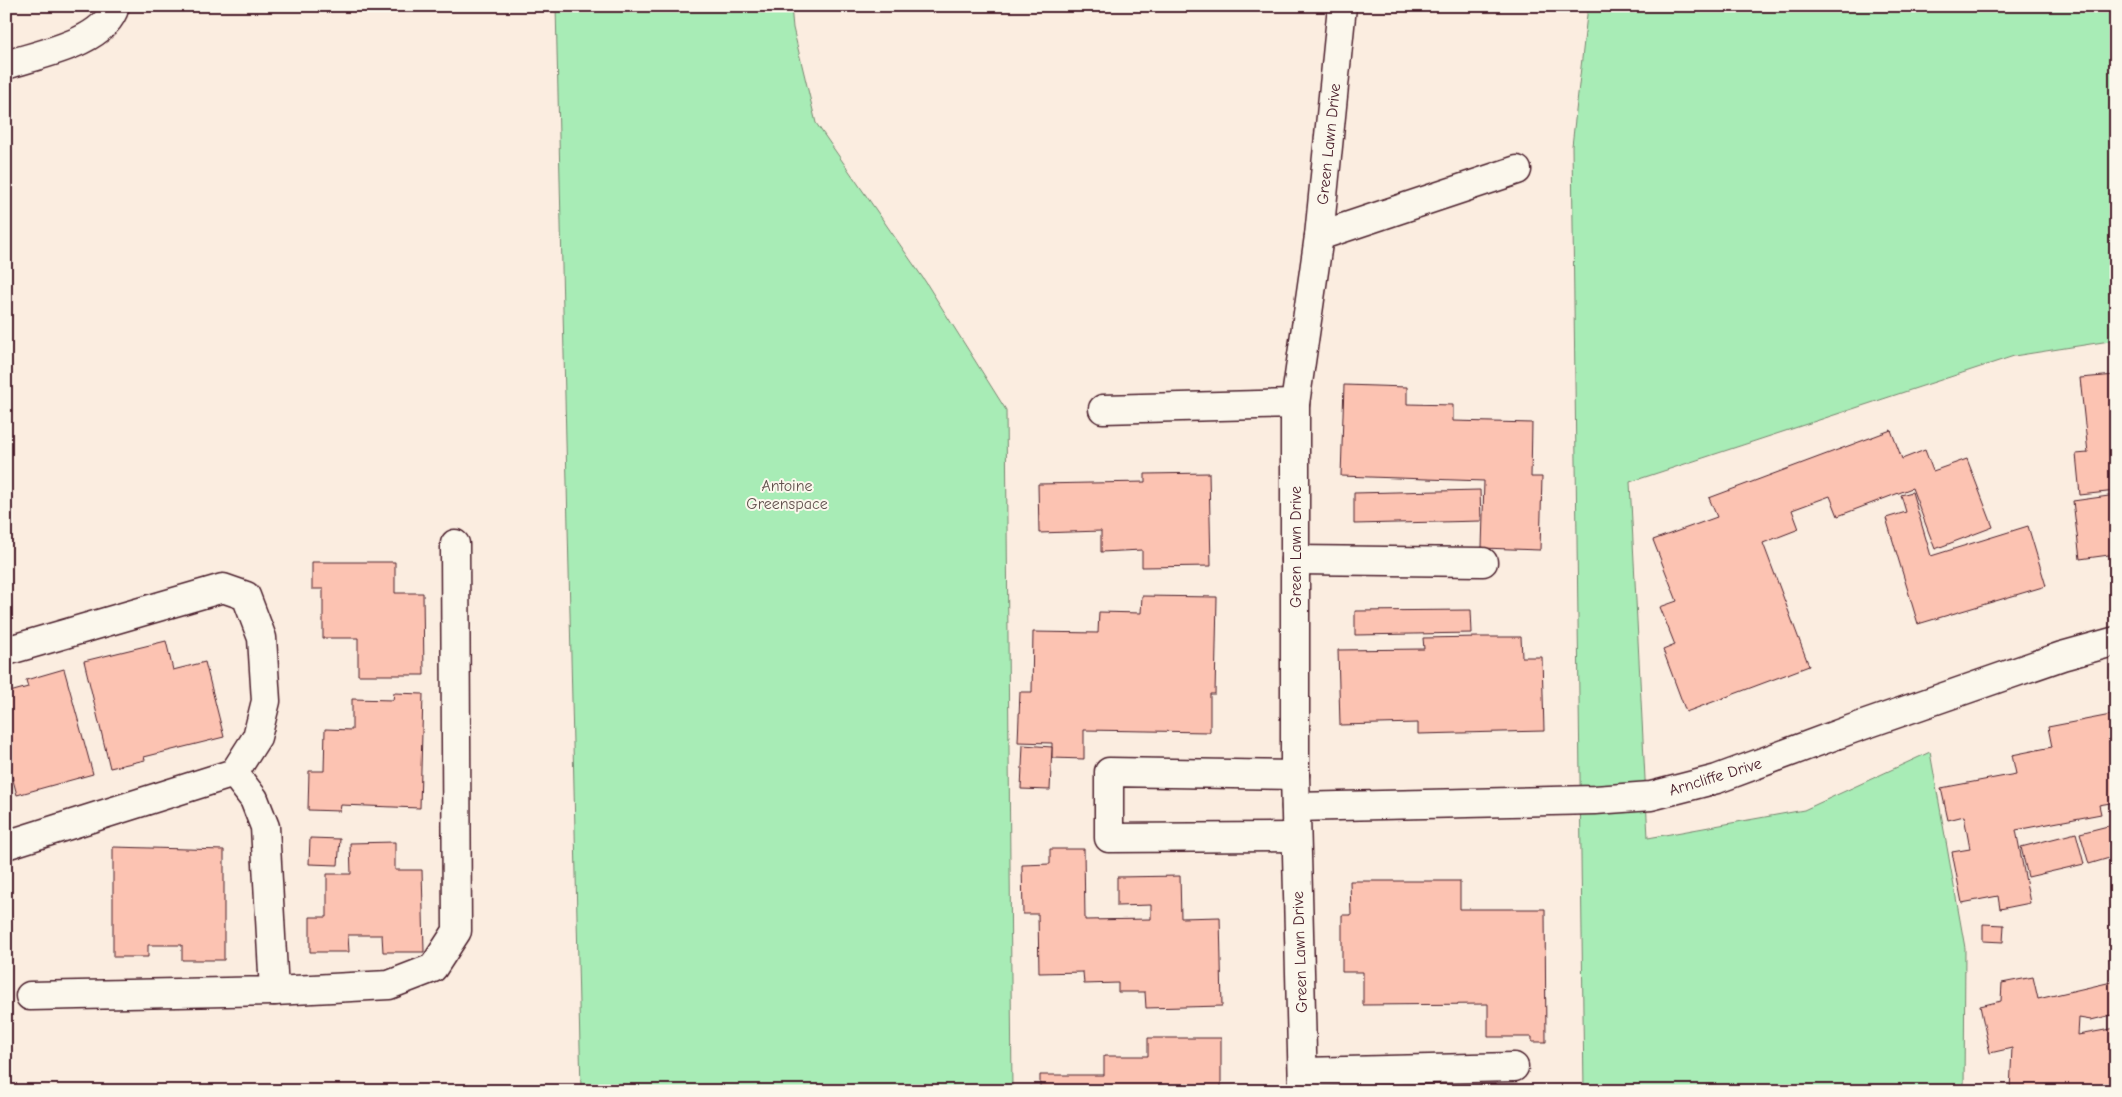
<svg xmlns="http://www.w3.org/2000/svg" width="2122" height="1097" font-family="'Comic Neue',sans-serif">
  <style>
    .green { fill: #a8ecb6; stroke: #798670 }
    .building { fill: #fcc3b2; stroke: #4a1f2b }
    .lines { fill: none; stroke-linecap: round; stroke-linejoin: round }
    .minor-casing { stroke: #4a1f2b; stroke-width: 31 }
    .minor { stroke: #fbf7ec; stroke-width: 28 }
    .labels { text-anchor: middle; stroke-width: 4; stroke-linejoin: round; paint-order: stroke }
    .street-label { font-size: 16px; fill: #4a1f2b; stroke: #fbf7ec }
    .park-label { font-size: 16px; fill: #62524e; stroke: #fbf7ec }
  </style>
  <rect width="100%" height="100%" fill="#fbede0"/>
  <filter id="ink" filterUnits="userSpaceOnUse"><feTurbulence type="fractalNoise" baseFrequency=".02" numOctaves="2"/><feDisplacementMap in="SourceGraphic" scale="10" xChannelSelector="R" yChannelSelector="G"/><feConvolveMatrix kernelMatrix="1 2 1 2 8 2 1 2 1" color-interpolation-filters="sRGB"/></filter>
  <g filter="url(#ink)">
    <!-- green -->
    <g class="green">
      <polygon points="556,6 791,6 793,28 816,123 925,281 1006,410 1012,1091 581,1091"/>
      <polygon points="1588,6 2116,6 2116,340 2014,356 1630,482 1648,838 1804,810 1930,752 1965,948 1964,1091 1584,1091 1572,146"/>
    </g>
    <!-- building -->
    <g class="building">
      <polygon points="2116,375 2116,491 2080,495 2076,454 2088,453 2080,378"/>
      <polygon points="1344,385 1407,387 1407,404 1453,405 1453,421 1532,423 1531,477 1542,477 1540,550 1482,548 1484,481 1341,476"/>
      <polygon points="1891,430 1902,459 1925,450 1933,471 1967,459 1993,527 1935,549 1912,488 1838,516 1830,496 1792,510 1799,529 1763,543 1809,666 1686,712 1663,650 1675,645 1660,607 1677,601 1653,540 1717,517 1709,498"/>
      <polygon points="1209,473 1211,566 1142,567 1142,550 1101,552 1101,531 1039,533 1038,484 1145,482 1145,474"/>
      <polygon points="1480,490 1481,521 1354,524 1354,493"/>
      <polygon points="1912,492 1931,556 2028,526 2046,586 1918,624 1886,518 1906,512 1901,495"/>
      <polygon points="2116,495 2116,554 2080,559 2073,501"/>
      <polygon points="312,562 395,562 395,593 423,593 424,675 358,675 358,638 323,638 323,589 312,589"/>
      <polygon points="1142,596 1217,597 1215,694 1210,694 1210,732 1084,730 1084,759 1052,758 1052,743 1018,742 1020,692 1032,692 1033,632 1098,633 1099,612 1141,613"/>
      <polygon points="1471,610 1472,633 1355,635 1355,611"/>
      <polygon points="1479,637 1521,637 1522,657 1542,657 1544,731 1418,734 1418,723 1340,725 1338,650 1424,649 1423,638"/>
      <polygon points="166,641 173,670 205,662 224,737 144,757 145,760 110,768 84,661"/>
      <polygon points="64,669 93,774 17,795 10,769 6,770 6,693 28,687 26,680"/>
      <polygon points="394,693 423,694 420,808 341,805 340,811 308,810 309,771 324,771 325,729 352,730 352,699 393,700"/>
      <polygon points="2116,714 2116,802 2099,805 2101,814 2016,830 2030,903 2000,909 1998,896 1962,903 1952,852 1970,849 1964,816 1948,820 1941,788 2016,774 2012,755 2052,747 2048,727"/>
      <polygon points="1023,745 1052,747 1050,790 1021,789"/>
      <polygon points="2116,824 2116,856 2089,864 2080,833"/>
      <polygon points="2076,833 2084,864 2028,877 2021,847"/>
      <polygon points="310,838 340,839 338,865 309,864"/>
      <polygon points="395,842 395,870 422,870 424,952 383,952 382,935 348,935 349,952 310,952 310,917 327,917 327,874 351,874 350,843"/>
      <polygon points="113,847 224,850 224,960 182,960 182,945 148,945 148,957 113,957"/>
      <polygon points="1050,849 1084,849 1085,920 1151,919 1151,905 1117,906 1117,877 1180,876 1181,918 1220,917 1222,1006 1146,1008 1145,992 1118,992 1118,983 1084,984 1083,972 1039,973 1038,914 1023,914 1022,865 1050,864"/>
      <polygon points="1350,881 1460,881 1460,909 1545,909 1546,1042 1532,1042 1532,1037 1488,1037 1488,1004 1363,1005 1363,972 1342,972 1342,915 1351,915"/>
      <polygon points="1983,924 2004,925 2003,942 1983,941"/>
      <polygon points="2033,977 2038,999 2116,981 2116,1014 2091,1020 2079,1018 2078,1035 2116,1028 2116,1091 2010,1091 2012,1048 1990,1053 1980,1006 2001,1001 2002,983"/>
      <polygon points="1148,1038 1221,1038 1221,1091 1040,1091 1040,1075 1104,1075 1104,1056 1148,1056"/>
    </g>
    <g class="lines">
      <defs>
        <g id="minor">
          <path d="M6,65C39,54 105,43 115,6"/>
          <polyline points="1319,236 1517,170"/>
          <polyline points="1103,409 1295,404"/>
          <polyline points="1295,560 1483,562"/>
          <polyline points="6,651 223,588 246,596 262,638 266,701 257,737 234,773 6,845"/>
          <polyline points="1295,775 1109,772 1109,838 1296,837"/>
          <polyline points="1296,807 1595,800 1651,796 1717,779 1852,729 2062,656 2116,641"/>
          <polyline points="274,991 389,985 433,968 457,931 455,544"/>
          <polyline points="30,996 274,991 265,827 254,799 234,773"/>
          <polyline points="1303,1072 1514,1067"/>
          <polyline points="1303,1091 1295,775 1295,404 1319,236 1342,6"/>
        </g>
      </defs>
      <!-- minor casing -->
      <use href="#minor" class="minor-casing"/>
      <!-- minor -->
      <use href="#minor" class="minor"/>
    </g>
  </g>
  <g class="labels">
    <!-- street labels -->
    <g class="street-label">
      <text transform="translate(1328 144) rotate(-84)" y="6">Green Lawn Drive</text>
      <text transform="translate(1295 547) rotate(-90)" y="6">Green Lawn Drive</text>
      <text transform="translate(1715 776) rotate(-17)" y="6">Arncliffe Drive</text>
      <text transform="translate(1299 952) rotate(-92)" y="6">Green Lawn Drive</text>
    </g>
    <!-- park labels -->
    <g class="park-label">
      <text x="787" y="491">Antoine<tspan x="787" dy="18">Greenspace</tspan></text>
    </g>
  </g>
  <!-- margin -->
  <rect width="2122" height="1097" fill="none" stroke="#fbf7ec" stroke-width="25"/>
  <rect x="12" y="12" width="2097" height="1072" fill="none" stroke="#4a1f2b" stroke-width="2" filter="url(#ink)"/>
</svg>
